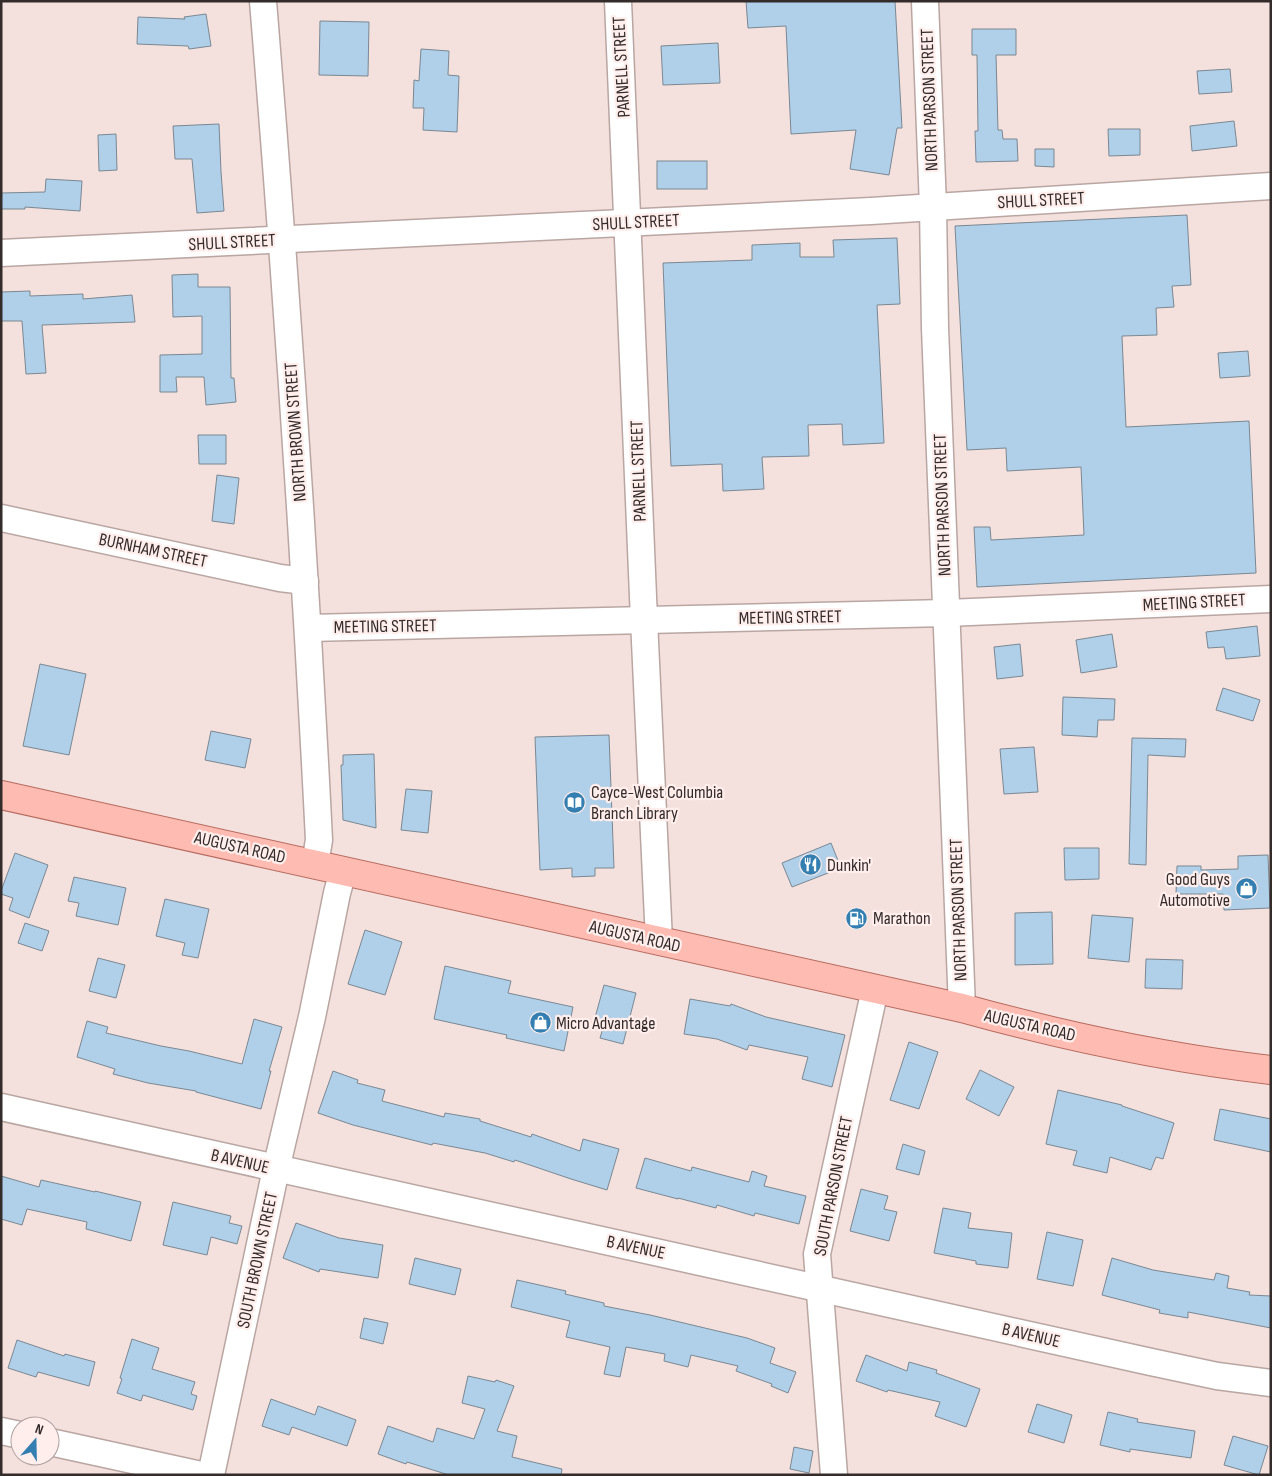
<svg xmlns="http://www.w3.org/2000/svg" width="1272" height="1476" font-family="'Sofia Sans Condensed',sans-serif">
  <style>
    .building { fill: #b0cfe8; stroke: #7a8893 }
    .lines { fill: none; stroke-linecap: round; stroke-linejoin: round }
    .minor-casing { stroke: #b9a6a2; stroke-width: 29 }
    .major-casing { stroke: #b76b60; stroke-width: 30 }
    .minor { stroke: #fff; stroke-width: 26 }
    .major { stroke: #febbb1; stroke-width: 28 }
    .labels { text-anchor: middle; stroke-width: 4.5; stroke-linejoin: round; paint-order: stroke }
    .street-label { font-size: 18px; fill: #332c2b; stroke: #ffeeeb }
    .poi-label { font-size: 18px; fill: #332c2b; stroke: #ffeeeb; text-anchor: start }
  </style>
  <rect width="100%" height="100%" fill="#f4e0dc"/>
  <!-- building -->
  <g class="building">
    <polygon points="746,1 895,1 902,128 897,128 889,175 850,169 856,130 791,134 786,26 748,28"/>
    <polygon points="206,14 211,46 189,49 188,46 137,44 138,17 185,19 184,17"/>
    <polygon points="320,21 369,22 368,76 319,75"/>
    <polygon points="972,29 1016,29 1016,55 996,55 998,130 1002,130 1003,139 1017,139 1018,161 976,162 975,131 978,131 977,55 972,55"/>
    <polygon points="718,43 720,83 663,85 661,46"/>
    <polygon points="421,49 449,51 448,75 459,76 457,132 423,130 424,108 413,108 414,80 419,81"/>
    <polygon points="1230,69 1232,92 1199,94 1197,71"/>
    <polygon points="1234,121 1237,146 1192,151 1190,126"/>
    <polygon points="219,124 221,172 224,211 197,213 192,159 175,159 173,126"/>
    <polygon points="1108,129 1140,129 1140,155 1109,156"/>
    <polygon points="116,134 117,170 99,171 98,135"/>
    <polygon points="1035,149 1054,149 1054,167 1035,166"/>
    <rect x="657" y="161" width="50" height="28"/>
    <polygon points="46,179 82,181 80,211 25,207 25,209 1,209 1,193 45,192"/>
    <polygon points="1187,215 1191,285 1172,286 1174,307 1156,308 1157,335 1122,336 1126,427 1249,421 1256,573 977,587 974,527 990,527 991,540 1084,535 1081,467 1007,471 1006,448 967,450 955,226"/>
    <polygon points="897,238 900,304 877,305 884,443 843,445 842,424 808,425 809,456 762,457 764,489 723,491 722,464 671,466 663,263 752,260 752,245 800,243 800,257 834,257 833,240"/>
    <polygon points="198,274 198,287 230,287 231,378 234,378 236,402 206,405 204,377 176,377 177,392 160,392 160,355 202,354 202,316 173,317 172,275"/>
    <polygon points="30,291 30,296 83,294 83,299 132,295 135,322 42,325 46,373 26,374 22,321 1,321 1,292"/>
    <polygon points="1248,351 1250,376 1220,378 1218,353"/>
    <polygon points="198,435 226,435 226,464 199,464"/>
    <polygon points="217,475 239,478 234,524 212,521"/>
    <polygon points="1257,626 1260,656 1226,659 1224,647 1208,648 1206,632"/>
    <polygon points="1112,634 1117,667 1081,673 1076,640"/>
    <polygon points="1020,644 1023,676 997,679 994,647"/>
    <polygon points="40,664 86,674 69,755 23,746"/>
    <polygon points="1223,688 1260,700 1253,721 1216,710"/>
    <polygon points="1063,697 1115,699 1114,720 1098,720 1097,737 1062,735"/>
    <polygon points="211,731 251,739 245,768 205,760"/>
    <polygon points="609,735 614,868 595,868 595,876 572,877 572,868 540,870 535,737"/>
    <polygon points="1132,738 1186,739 1185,757 1148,755 1146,865 1129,864"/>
    <polygon points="1034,747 1038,792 1004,794 1000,749"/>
    <polygon points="374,754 376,828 343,820 341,765 343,765 343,755"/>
    <polygon points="406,789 432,791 428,833 401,830"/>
    <polygon points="831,843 841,868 792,887 782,863"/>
    <polygon points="1064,848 1099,848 1099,879 1065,880"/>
    <polygon points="15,853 48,865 29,918 9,910 13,898 1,894 1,891"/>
    <polygon points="1268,855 1270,908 1224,910 1223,894 1176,894 1177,866 1201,866 1201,870 1238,869 1238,856"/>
    <polygon points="74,877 126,888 118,925 76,916 79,903 68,901"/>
    <polygon points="165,899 209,909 198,958 182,955 185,943 156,936"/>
    <polygon points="1052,912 1053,964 1015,965 1015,913"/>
    <polygon points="1092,915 1133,918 1129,962 1088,958"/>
    <polygon points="25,923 49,931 42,951 18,943"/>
    <polygon points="365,930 402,942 385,995 348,984"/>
    <polygon points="98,958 125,965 116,998 89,991"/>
    <polygon points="1146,959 1183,960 1182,989 1145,988"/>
    <polygon points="445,966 511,981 508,993 573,1007 564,1051 506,1038 507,1035 434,1019"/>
    <polygon points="604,985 636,993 623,1044 600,1038 603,1028 593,1025"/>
    <polygon points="690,999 730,1006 731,1004 766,1017 845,1035 832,1087 802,1079 808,1057 749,1045 747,1050 717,1039 684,1034"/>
    <polygon points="254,1019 282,1027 269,1071 271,1071 261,1109 196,1092 196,1091 148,1083 113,1074 115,1069 77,1057 87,1021 108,1027 106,1033 161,1046 189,1051 242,1064"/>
    <polygon points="909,1042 938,1052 919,1109 890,1100"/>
    <polygon points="980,1070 1014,1087 999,1116 966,1099"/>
    <polygon points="333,1071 358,1080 357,1083 385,1090 382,1101 444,1117 445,1113 480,1119 480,1121 531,1137 532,1134 580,1151 583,1139 619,1149 607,1190 571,1179 515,1160 514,1162 485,1153 433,1143 432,1145 353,1125 318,1113"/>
    <polygon points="1058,1090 1122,1105 1122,1106 1174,1123 1163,1159 1156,1157 1151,1170 1110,1157 1107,1173 1073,1165 1077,1151 1046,1144"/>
    <polygon points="1220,1109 1271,1119 1271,1152 1214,1140"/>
    <polygon points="903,1144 925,1151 919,1175 896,1169"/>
    <polygon points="645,1158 691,1171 692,1167 749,1182 752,1171 767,1176 764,1186 806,1196 799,1224 755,1213 754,1216 717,1205 716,1208 678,1198 678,1199 636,1188"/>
    <polygon points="1,1176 39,1187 41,1180 95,1192 95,1191 141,1202 131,1241 86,1229 87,1222 27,1209 22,1225 1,1219"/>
    <polygon points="861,1189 888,1196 884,1209 897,1212 889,1241 850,1231"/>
    <polygon points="173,1202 231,1216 229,1223 242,1226 237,1244 211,1237 207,1255 163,1245"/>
    <polygon points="943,1208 971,1213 968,1228 1012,1233 1008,1268 976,1264 976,1261 934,1253"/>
    <polygon points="296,1223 339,1238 383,1245 378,1278 320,1269 319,1272 283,1258"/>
    <polygon points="1047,1232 1083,1240 1073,1286 1037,1279"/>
    <polygon points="415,1258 461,1269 455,1295 409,1284"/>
    <polygon points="1112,1258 1153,1270 1214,1280 1216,1273 1229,1276 1227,1288 1250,1292 1249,1295 1271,1296 1271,1328 1188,1312 1188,1318 1159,1313 1160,1310 1102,1295"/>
    <polygon points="517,1280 566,1291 565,1294 604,1303 604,1306 650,1315 747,1338 775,1348 770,1363 796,1372 788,1393 771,1386 772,1384 736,1371 738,1366 691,1355 688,1367 664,1361 665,1354 626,1347 620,1377 604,1374 610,1347 566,1337 570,1321 511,1307"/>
    <polygon points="364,1318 388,1323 383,1344 360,1338"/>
    <polygon points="132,1339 159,1348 152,1369 195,1382 191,1394 197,1396 193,1410 143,1395 141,1401 117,1393 122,1379 120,1378"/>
    <polygon points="17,1340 64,1356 65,1354 95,1362 89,1386 38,1372 36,1377 8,1368"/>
    <polygon points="866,1355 907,1371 909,1362 937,1370 936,1373 980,1389 966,1427 935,1416 940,1402 888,1390 887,1392 856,1381"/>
    <polygon points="468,1376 495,1382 496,1380 514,1386 497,1431 517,1436 512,1457 562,1469 561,1475 449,1475 407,1462 406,1464 378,1454 388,1426 433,1442 437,1428 474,1439 485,1409 462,1403"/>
    <polygon points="271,1399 315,1415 318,1406 356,1420 347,1446 292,1427 289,1435 262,1426"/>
    <polygon points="1037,1404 1072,1415 1064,1443 1028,1432"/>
    <polygon points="1108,1412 1138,1419 1137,1422 1195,1431 1191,1458 1130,1449 1130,1452 1100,1445"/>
    <polygon points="1233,1436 1268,1446 1259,1475 1224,1465"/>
    <polygon points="794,1447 813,1451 809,1473 790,1469"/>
  </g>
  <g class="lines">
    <defs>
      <g id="minor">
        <path d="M263,1C286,280 305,560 319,840L315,864"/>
        <polyline points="618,1 644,620 659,941"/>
        <polyline points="925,1 933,207 935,328 962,1008"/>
        <polyline points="1,253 871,211 1271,186"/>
        <polyline points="1,518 280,578 305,581"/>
        <polyline points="308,628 947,613 1271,599"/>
        <polyline points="1,1107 1151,1362 1217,1376 1271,1383"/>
        <polyline points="1,1431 20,1435"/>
        <polyline points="50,1442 201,1475"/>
        <polyline points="211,1475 276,1169 312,1017 337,893 343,871"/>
        <polyline points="834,1475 817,1254 875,989"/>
      </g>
      <path id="major" d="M1,795L962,1008C1063,1036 1167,1058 1271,1070"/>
    </defs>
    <!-- minor casing -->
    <use href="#minor" class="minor-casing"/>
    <!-- major casing -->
    <use href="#major" class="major-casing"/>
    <!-- minor -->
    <use href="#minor" class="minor"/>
    <!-- major -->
    <use href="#major" class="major"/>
  </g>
  <!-- icons -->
  <defs>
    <symbol id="library-disc" viewBox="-11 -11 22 22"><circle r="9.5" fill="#337fb2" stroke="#ffeeeb"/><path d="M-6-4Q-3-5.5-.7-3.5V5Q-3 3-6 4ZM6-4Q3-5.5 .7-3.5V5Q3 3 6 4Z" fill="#fff"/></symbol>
    <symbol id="restaurant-disc" viewBox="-11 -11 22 22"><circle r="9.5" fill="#337fb2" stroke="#ffeeeb"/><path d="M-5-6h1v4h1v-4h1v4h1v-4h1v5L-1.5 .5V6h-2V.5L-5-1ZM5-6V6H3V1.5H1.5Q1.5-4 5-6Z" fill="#fff"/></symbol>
    <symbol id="shop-disc" viewBox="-11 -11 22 22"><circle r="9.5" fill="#337fb2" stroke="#ffeeeb"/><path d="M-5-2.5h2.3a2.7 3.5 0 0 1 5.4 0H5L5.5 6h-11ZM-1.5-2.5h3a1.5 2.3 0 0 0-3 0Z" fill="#fff"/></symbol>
    <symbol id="fuel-disc" viewBox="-11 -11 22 22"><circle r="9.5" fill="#337fb2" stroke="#ffeeeb"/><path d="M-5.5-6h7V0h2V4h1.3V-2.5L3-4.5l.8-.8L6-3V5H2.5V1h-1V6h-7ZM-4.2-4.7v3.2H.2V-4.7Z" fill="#fff"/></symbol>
  </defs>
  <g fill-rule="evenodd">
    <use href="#library-disc" x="562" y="790" width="25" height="25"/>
    <use href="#restaurant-disc" x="798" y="852" width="25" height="25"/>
    <use href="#shop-disc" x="1234" y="876" width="25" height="25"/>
    <use href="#fuel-disc" x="844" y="906" width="25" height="25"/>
    <use href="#shop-disc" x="528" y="1010" width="25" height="25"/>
  </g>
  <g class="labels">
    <!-- street labels -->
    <g class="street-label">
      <text transform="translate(621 67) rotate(-93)" y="6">PARNELL STREET</text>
      <text transform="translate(929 100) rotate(-92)" y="6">NORTH PARSON STREET</text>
      <text transform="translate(1041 200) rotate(-3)" y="6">SHULL STREET</text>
      <text transform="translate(636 222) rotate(-3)" y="6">SHULL STREET</text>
      <text transform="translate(232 242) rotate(-3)" y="6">SHULL STREET</text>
      <text transform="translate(295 432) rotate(-94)" y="6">NORTH BROWN STREET</text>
      <text transform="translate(638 471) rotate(-92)" y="6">PARNELL STREET</text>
      <text transform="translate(942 505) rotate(-92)" y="6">NORTH PARSON STREET</text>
      <text transform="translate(153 550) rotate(12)" y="6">BURNHAM STREET</text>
      <text transform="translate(1194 602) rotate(-3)" y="6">MEETING STREET</text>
      <text transform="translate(790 617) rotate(-1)" y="6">MEETING STREET</text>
      <text transform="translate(385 626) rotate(-1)" y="6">MEETING STREET</text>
      <text transform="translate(240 847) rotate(13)" y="6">AUGUSTA ROAD</text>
      <text transform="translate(958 910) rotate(-92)" y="6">NORTH PARSON STREET</text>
      <text transform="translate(635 936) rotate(13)" y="6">AUGUSTA ROAD</text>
      <text transform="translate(1030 1025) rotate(13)" y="6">AUGUSTA ROAD</text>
      <text transform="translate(240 1161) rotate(13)" y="6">B AVENUE</text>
      <text transform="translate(833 1186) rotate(-79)" y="6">SOUTH PARSON STREET</text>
      <text transform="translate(636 1247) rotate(12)" y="6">B AVENUE</text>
      <text transform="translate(257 1260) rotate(-78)" y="6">SOUTH BROWN STREET</text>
      <text transform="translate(1031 1335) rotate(13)" y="6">B AVENUE</text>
    </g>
    <!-- poi labels -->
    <g class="poi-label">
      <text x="591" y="798">Cayce-West Columbia<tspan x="591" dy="21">Branch Library</tspan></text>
      <text x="827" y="871">Dunkin'</text>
      <text x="1230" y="885" text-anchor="end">Good Guys<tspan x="1230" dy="21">Automotive</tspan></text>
      <text x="873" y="924">Marathon</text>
      <text x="556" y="1029">Micro Advantage</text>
    </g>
  </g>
  <!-- border -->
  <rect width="1272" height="1476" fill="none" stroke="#332c2b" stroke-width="5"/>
  <!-- north arrow -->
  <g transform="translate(35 1441) rotate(20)"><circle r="24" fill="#ffeeeb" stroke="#ada09e"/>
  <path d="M0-4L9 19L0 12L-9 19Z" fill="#337fb2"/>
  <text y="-8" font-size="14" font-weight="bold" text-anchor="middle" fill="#332c2b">N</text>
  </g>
</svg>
